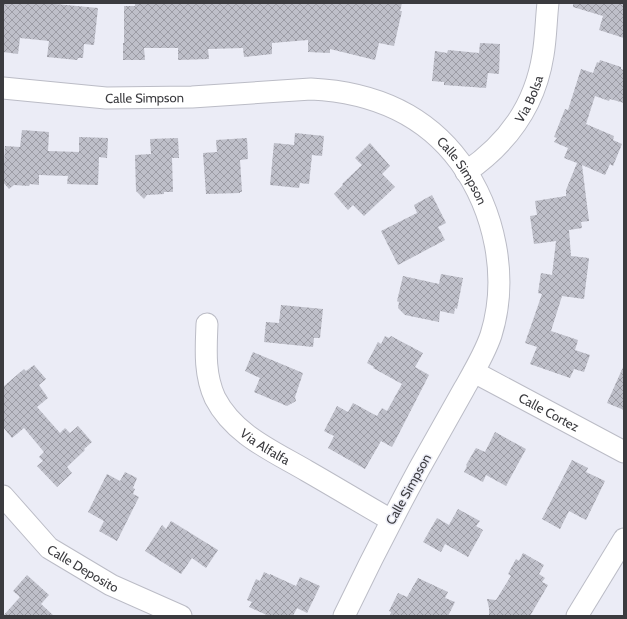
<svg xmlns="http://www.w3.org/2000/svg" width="627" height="619" font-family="Cabin,sans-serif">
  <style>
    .building { fill: url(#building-cross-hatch) }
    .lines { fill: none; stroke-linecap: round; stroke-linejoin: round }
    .street-casing { stroke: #bbbcc6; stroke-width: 23 }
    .street { stroke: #fff; stroke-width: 21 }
    .labels { text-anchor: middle; stroke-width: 3; stroke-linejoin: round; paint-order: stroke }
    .street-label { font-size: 13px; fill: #3b3b3f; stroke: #ebecf6 }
  </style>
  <defs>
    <pattern id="building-cross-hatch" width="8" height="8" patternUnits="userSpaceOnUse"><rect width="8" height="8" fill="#bebfc9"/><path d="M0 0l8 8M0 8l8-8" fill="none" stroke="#9c9ca5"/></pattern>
  </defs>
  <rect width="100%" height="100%" fill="#ebecf6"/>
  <!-- building -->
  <g class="building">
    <polygon points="3,3 45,3 98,8 94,45 84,44 83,58 78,58 77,60 47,57 49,41 20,38 18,54 3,52"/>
    <polygon points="135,3 402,3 400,11 402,11 394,46 379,43 375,60 330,49 330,53 308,52 308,40 272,43 272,54 244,57 243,48 208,49 209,59 178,60 178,48 144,48 145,60 123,60 123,43 124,43 124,6 135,6"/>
    <polygon points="573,3 624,3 624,38 599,30 603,16 573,7"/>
    <polygon points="480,43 500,44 499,74 488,73 486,88 444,85 444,82 432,81 435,51 447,53 448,50 479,53"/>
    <polygon points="600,60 621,67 621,69 624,70 624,103 610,99 609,101 595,96 586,124 614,136 613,140 622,144 613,166 610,164 605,175 582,165 589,221 581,222 582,228 569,230 571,256 589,258 584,299 562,296 551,331 578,340 575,350 590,355 584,372 574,369 570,378 530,364 537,347 525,343 542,294 538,293 541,273 552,275 556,241 534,244 530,216 537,215 535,201 566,196 566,190 577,163 564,158 568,148 554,142 557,138 554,137 565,109 568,110 581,69 593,73 597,62 599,63"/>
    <polygon points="22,130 49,132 48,151 79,152 79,137 108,138 107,158 99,157 98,185 67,184 68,176 39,175 39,185 30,184 29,186 14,185 9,189 3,182 5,146 20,147"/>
    <polygon points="295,133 324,136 322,156 312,155 309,184 300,183 299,188 270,185 274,143 294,145"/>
    <polygon points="178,138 179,158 172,158 173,192 164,192 164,194 147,195 144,199 136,191 135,155 151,154 150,139"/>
    <polygon points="247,138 248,159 240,160 242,192 240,192 240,193 206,194 203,153 217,152 216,140"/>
    <polygon points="370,143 390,166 382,174 395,187 364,216 353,205 348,210 334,194 343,185 342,184 362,165 355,158"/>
    <polygon points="432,195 446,223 438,227 445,240 398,265 381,231 417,213 414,205"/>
    <polygon points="441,274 463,278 457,309 455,308 454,314 440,311 439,322 405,315 398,308 399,302 397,301 403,276 439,284"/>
    <polygon points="281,305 323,309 320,338 314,338 313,347 264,342 266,322 279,323"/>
    <polygon points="385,336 389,338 391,336 423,353 415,367 429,375 392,447 381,441 365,469 328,448 334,436 324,431 337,406 348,412 353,403 377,416 382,408 387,411 402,384 373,368 374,367 367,363 378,342 381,344"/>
    <polygon points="253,352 303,373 295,397 296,401 287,406 254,392 260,378 245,371"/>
    <polygon points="34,365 46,379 39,385 48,398 37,407 60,433 65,428 70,433 78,426 92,442 84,449 85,450 67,467 72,473 57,487 37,466 43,461 39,457 44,452 24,428 12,438 3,427 3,387 24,369 26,371"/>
    <polygon points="624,365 624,410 607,403"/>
    <polygon points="495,432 526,449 506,486 486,475 483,482 464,472 467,466 466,465 476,448 485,452"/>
    <polygon points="572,460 588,468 586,472 605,481 586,520 569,511 560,529 542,519"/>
    <polygon points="125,472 137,478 133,488 135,489 133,494 139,497 117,541 99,531 104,521 88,512 107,474 120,481"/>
    <polygon points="458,509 480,521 476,526 483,530 468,557 445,544 441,552 423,542 437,518 449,525"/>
    <polygon points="171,521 218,550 206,568 192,558 181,574 145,551 162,525 166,529"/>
    <polygon points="523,553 544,565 539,574 545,578 542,582 548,585 530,616 489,616 489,608 487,599 496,600 511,576 508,574 516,559 519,561"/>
    <polygon points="264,572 270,575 270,574 296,586 300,577 320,586 307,613 297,608 293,616 269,616 249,607 252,602 247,600 256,579 260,581"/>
    <polygon points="27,575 49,595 41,604 54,616 3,616 20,597 13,591"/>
    <polygon points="418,578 448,592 445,598 455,602 448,616 390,616 391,612 389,611 398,593 407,597"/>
  </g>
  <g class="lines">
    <defs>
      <g id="street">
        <path id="s1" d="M3,88L106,98L192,97L311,89C371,92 424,113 460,162C495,211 509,277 491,335C485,353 473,373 464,389C449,416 434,442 419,469C393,517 368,566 344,616"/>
        <path id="s2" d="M466,172C508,143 535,106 543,55C546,38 546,20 548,3"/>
        <path id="s3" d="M207,324C206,349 204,374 215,398C234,435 273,451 307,471C335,487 363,504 391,520"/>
        <path id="s4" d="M474,372L624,452"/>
        <path id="s5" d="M3,496L49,548L111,585L181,616"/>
        <polyline points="577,616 624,539"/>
      </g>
    </defs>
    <!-- street casing -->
    <use href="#street" class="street-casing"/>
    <!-- street -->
    <use href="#street" class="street"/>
  </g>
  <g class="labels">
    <!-- street labels -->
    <g class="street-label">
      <text dy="5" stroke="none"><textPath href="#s1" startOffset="142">Calle Simpson</textPath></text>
      <text dy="5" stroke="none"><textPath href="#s2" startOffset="98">Via Bolsa</textPath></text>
      <text dy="5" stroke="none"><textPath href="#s1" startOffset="489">Calle Simpson</textPath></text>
      <text dy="5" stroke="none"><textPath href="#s4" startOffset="85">Calle Cortez</textPath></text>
      <text dy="5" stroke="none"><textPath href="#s3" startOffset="146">Via Alfalfa</textPath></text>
      <text transform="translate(408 489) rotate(-61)" y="5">Calle Simpson</text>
      <text dy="5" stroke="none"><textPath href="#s5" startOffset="109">Calle Deposito</textPath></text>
    </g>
  </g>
  <!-- border -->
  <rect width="627" height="619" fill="none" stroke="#3b3b3f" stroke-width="8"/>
</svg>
